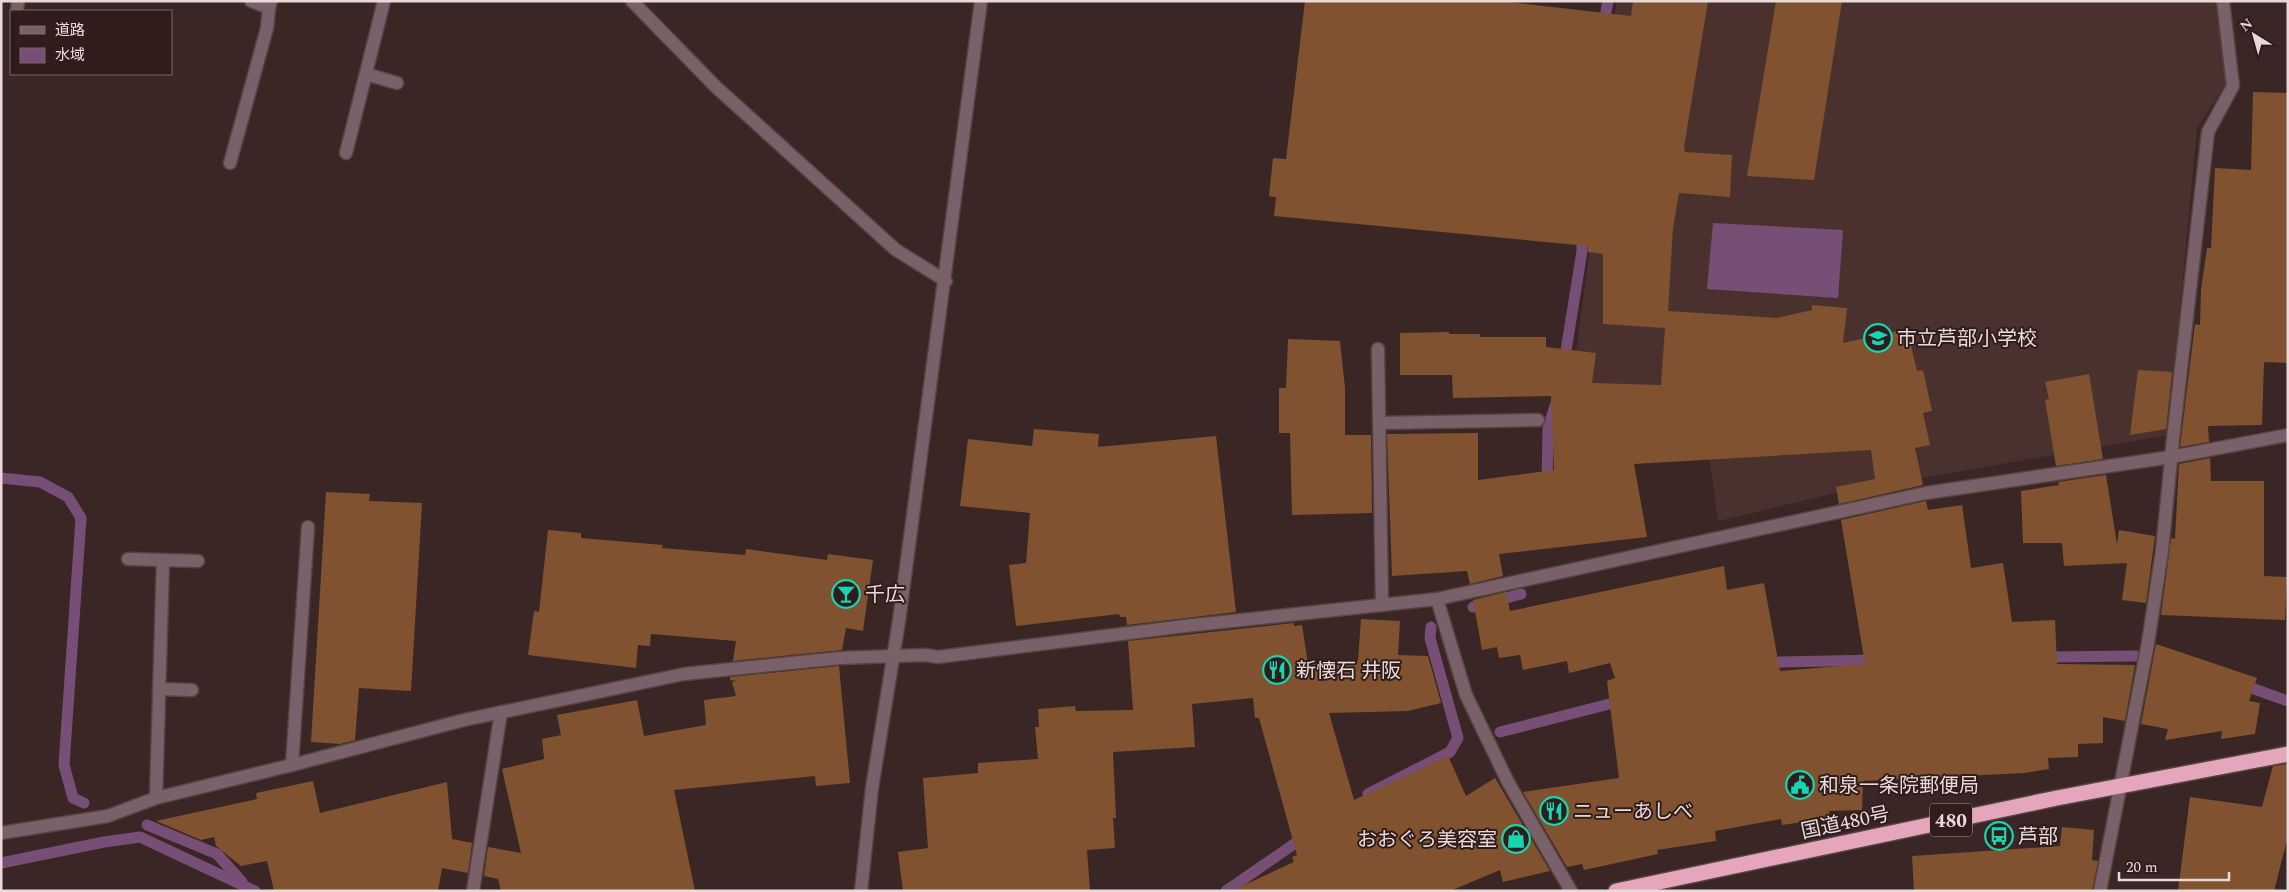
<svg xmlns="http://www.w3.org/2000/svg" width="2289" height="892" font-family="Spectral,'Noto Sans JP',serif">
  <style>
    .built { fill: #4b312e }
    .water { fill: #774e75 }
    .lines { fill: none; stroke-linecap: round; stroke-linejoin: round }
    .stream { stroke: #774e75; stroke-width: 11 }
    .building { fill: #815230 }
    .minor-casing { stroke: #564442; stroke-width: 15 }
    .highway-casing { stroke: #564442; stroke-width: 18 }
    .minor { stroke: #7a6068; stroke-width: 12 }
    .highway { stroke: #e5a5ba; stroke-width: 15 }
    .labels { text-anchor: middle; stroke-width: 4; stroke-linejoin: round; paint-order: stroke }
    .shield { fill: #301d1b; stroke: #b0a19f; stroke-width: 1 }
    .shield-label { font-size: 19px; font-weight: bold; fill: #e7dad8 }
    .poi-label { font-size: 20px; fill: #e7dad8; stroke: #301d1b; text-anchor: start }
    .street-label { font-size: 20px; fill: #e7dad8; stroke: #301d1b }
  </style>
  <rect width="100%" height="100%" fill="#3a2725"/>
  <!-- built -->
  <polygon class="built" points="1617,1 2217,1 2228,81 2197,128 2168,435 1840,492 1718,521 1705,425 1567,420 1589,256 1591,169"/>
  <!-- water -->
  <polygon class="water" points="1713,223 1843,230 1838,298 1707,289"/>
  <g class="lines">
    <!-- stream -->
    <g class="stream">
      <polyline points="1603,27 1608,1"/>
      <polyline points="1564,363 1582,251 1582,230"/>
      <polyline points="1,478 40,482 68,497 81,518 64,765 73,798 84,803"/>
      <polyline points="1547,486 1548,428 1556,403"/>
      <polyline points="1473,607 1521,594"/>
      <polyline points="2043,657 2137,656"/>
      <polyline points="1764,667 1779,662 1880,660"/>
      <polyline points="2240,684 2288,701"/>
      <polyline points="1500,732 1625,700"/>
      <polyline points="1368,794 1450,752 1458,738 1430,638 1431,627"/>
      <polyline points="147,825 217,854 242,882"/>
      <polyline points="1,863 104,842 140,837 255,891"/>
      <polyline points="1226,891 1307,835"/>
    </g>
  </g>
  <!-- building -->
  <g class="building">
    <polygon points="1305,1 1500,1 1631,16 1633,1 1708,1 1684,147 1685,152 1732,155 1730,197 1679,193 1673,228 1668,311 1777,318 1812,310 1812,305 1847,308 1843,343 1907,329 1917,371 1923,370 1932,411 1923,413 1930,445 1915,448 1923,485 1839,504 1836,487 1875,479 1871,450 1634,464 1647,537 1499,554 1503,576 1470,584 1467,571 1392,576 1387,434 1478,433 1478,480 1554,470 1551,396 1453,398 1452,375 1400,375 1400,333 1449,332 1449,334 1480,334 1480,337 1546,337 1546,347 1596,353 1592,383 1661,385 1665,328 1603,324 1603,254 1588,252 1588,246 1274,216 1276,197 1269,196 1273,158 1286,159"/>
    <polygon points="1776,1 1842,1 1814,180 1747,176"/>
    <polygon points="2253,92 2288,93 2288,363 2264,362 2262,425 2208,426 2209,442 2180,447 2195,324 2200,325 2201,290 2207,248 2211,248 2215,168 2251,170"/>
    <polygon points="1288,339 1340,341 1345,388 1345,435 1371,435 1372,513 1292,515 1290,433 1279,433 1279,388 1286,388"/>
    <polygon points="2138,370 2172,372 2166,429 2130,435"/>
    <polygon points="2089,374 2103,459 2056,466 2045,400 2049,399 2045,382"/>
    <polygon points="1034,429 1099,434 1098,447 1216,436 1236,612 1127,625 1126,617 1120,617 1119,614 1016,626 1009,565 1026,563 1030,513 960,506 968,439 1032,446"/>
    <polygon points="2210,458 2211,481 2264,481 2264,576 2287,577 2285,620 2161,615 2171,538 2175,539 2179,464"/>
    <polygon points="2106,475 2117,544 2119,530 2155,536 2146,603 2122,600 2127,563 2064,566 2062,543 2023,543 2021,491 2059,485 2058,482"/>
    <polygon points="326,492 370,494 369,501 422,503 411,691 359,688 355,740 340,744 311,742"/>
    <polygon points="1926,501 1928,510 1962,505 1971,568 2003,563 2012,622 2055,620 2057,664 2135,665 2125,721 2103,717 2103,743 2078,744 2078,757 2048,758 2049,769 2024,773 1863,781 1862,810 1829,811 1830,818 1782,825 1781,819 1715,831 1716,841 1657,850 1658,854 1584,870 1582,864 1567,867 1523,792 1619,778 1607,681 1615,678 1610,663 1569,673 1567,661 1523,670 1520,655 1499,658 1497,647 1482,650 1473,600 1506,592 1510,611 1724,566 1727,590 1764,583 1780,671 1865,664 1841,520"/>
    <polygon points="548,530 581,533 581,538 663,545 662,548 745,555 746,549 827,560 828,554 873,560 863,631 846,628 842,650 733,661 736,641 651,634 650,646 638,645 636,668 528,655 534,611 539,612"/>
    <polygon points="1361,619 1400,621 1398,655 1428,656 1441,703 1408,711 1329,713 1354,800 1448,756 1466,796 1495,778 1550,871 1503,882 1500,870 1450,891 1231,891 1294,862 1292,857 1297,855 1259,718 1255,718 1253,698 1192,704 1195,747 1113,752 1116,818 1113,818 1115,848 1087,850 1090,891 903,891 898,852 928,848 923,778 978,773 978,763 1038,759 1035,727 1039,727 1038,709 1075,706 1076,711 1133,710 1128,641 1294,623 1294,626 1302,625 1308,664 1358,661"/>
    <polygon points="2156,644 2257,678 2249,701 2260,703 2255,734 2221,739 2222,731 2165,740 2168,729 2141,724"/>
    <polygon points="839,666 850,783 816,786 815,776 674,790 695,891 501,891 498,879 484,876 488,847 521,853 502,769 544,759 542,739 561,735 557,715 637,700 644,736 706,725 704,700 736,696 732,682 737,681 730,680 730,677"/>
    <polygon points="2288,764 2288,836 2274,891 2178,891 2190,797 2262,807 2273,766"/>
    <polygon points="313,781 320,813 447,782 452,839 472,843 468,873 442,868 438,891 274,891 267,861 241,866 216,846 214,837 201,840 156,821 257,799 256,793"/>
    <polygon points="2062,827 2094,830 2092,860 2098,861 2092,891 1914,891 1912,856 2060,846"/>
  </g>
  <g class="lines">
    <defs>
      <g id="minor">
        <polyline points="251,1 269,8 271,1"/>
        <polyline points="632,1 716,87 896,250 946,281"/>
        <polyline points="17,11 18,1"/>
        <polyline points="366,74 397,83"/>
        <polyline points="346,153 384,1"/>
        <polyline points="230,163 267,28 269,8"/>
        <polyline points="1378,349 1382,605"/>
        <polyline points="1379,423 1538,420"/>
        <polyline points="128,559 198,561"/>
        <polyline points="1437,599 1466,695 1508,782 1571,891"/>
        <polyline points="159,689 192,690"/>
        <polyline points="292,765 308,527"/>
        <polyline points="156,798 163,560"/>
        <polyline points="1,833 108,816 156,798 292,765 464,720 684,674 840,658 925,655 938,657 1185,626 1437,599 1926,493 2171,457 2288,435"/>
        <polyline points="473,891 501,712"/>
        <polyline points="861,891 872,788 899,621 981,1"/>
        <polyline points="2100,891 2148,643 2162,551 2173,439 2208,132 2233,86 2223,1"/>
      </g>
      <polyline id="highway" points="1616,891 2057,798 2288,754"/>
    </defs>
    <!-- minor casing -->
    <use href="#minor" class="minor-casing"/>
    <!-- highway casing -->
    <use href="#highway" class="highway-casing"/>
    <!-- minor -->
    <use href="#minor" class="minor"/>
    <!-- highway -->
    <use href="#highway" class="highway"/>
  </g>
  <!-- icons -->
  <defs>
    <symbol id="school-ring" viewBox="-11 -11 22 22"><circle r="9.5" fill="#301d1b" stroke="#18d5b2" stroke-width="1.5"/><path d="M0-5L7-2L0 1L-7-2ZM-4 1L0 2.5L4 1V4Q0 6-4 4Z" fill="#18d5b2"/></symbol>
    <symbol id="bar-ring" viewBox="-11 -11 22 22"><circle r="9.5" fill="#301d1b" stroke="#18d5b2" stroke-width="1.5"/><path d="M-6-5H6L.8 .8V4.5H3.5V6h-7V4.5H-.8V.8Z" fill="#18d5b2"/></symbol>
    <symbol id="restaurant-ring" viewBox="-11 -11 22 22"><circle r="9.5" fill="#301d1b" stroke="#18d5b2" stroke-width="1.5"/><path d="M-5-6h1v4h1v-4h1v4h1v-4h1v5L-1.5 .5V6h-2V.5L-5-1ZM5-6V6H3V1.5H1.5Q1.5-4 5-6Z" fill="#18d5b2"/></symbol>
    <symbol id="civic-ring" viewBox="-11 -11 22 22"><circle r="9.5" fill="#301d1b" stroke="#18d5b2" stroke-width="1.5"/><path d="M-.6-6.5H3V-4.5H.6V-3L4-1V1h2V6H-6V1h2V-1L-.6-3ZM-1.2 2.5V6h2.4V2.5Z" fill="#18d5b2"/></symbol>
    <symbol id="bus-ring" viewBox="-11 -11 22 22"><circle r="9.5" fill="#301d1b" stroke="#18d5b2" stroke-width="1.5"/><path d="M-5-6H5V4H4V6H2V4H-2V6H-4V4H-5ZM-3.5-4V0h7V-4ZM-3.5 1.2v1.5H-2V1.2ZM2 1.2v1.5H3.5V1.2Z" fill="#18d5b2"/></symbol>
    <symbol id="shop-ring" viewBox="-11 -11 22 22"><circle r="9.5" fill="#301d1b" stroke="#18d5b2" stroke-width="1.5"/><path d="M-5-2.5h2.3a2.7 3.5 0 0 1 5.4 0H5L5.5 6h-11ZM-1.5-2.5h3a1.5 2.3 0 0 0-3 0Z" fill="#18d5b2"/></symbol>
  </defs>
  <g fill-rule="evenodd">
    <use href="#school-ring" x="1862" y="322" width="32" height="32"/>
    <use href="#bar-ring" x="830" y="578" width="32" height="32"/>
    <use href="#restaurant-ring" x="1261" y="654" width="32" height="32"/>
    <use href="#civic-ring" x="1784" y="769" width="32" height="32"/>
    <use href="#restaurant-ring" x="1538" y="795" width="32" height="32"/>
    <use href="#bus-ring" x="1983" y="820" width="32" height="32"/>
    <use href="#shop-ring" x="1500" y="823" width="32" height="32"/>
  </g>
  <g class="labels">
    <!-- shield labels -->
    <rect class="shield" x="1930" y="803.5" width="42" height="33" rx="4"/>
    <g class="shield-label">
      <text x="1951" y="827">480</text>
    </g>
    <!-- poi labels -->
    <g class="poi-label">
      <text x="1897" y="345">市立芦部小学校</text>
      <text x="865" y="601">千広</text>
      <text x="1296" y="677">新懐石 井阪</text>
      <text x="1819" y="792">和泉一条院郵便局</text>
      <text x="1573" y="818">ニューあしべ</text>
      <text x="2018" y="843">芦部</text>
      <text x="1497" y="846" text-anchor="end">おおぐろ美容室</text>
    </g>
    <!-- street labels -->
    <g class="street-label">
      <text transform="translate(1845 822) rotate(-12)" y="7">国道480号</text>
    </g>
  </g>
  <!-- border -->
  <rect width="2289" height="892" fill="none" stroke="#e7dad8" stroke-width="5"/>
  <!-- legend -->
  <rect x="10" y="10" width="162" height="65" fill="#301d1b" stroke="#796967"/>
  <rect x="20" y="26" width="25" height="8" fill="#7a6068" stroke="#796967"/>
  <text x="55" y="35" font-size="15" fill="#e7dad8">道路</text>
  <rect x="20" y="48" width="25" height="15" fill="#774e75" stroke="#796967"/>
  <text x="55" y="60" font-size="15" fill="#e7dad8">水域</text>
  <!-- north arrow -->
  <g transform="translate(2254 35) rotate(323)" stroke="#301d1b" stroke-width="4" paint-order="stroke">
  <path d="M0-4L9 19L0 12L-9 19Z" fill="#e7dad8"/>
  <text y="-8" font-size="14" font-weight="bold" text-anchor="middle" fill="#e7dad8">N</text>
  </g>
  <!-- scale -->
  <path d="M2119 872v8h110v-8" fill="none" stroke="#e7dad8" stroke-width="2.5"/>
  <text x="2126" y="872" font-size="15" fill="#e7dad8" stroke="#301d1b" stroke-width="4" paint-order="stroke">20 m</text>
</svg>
